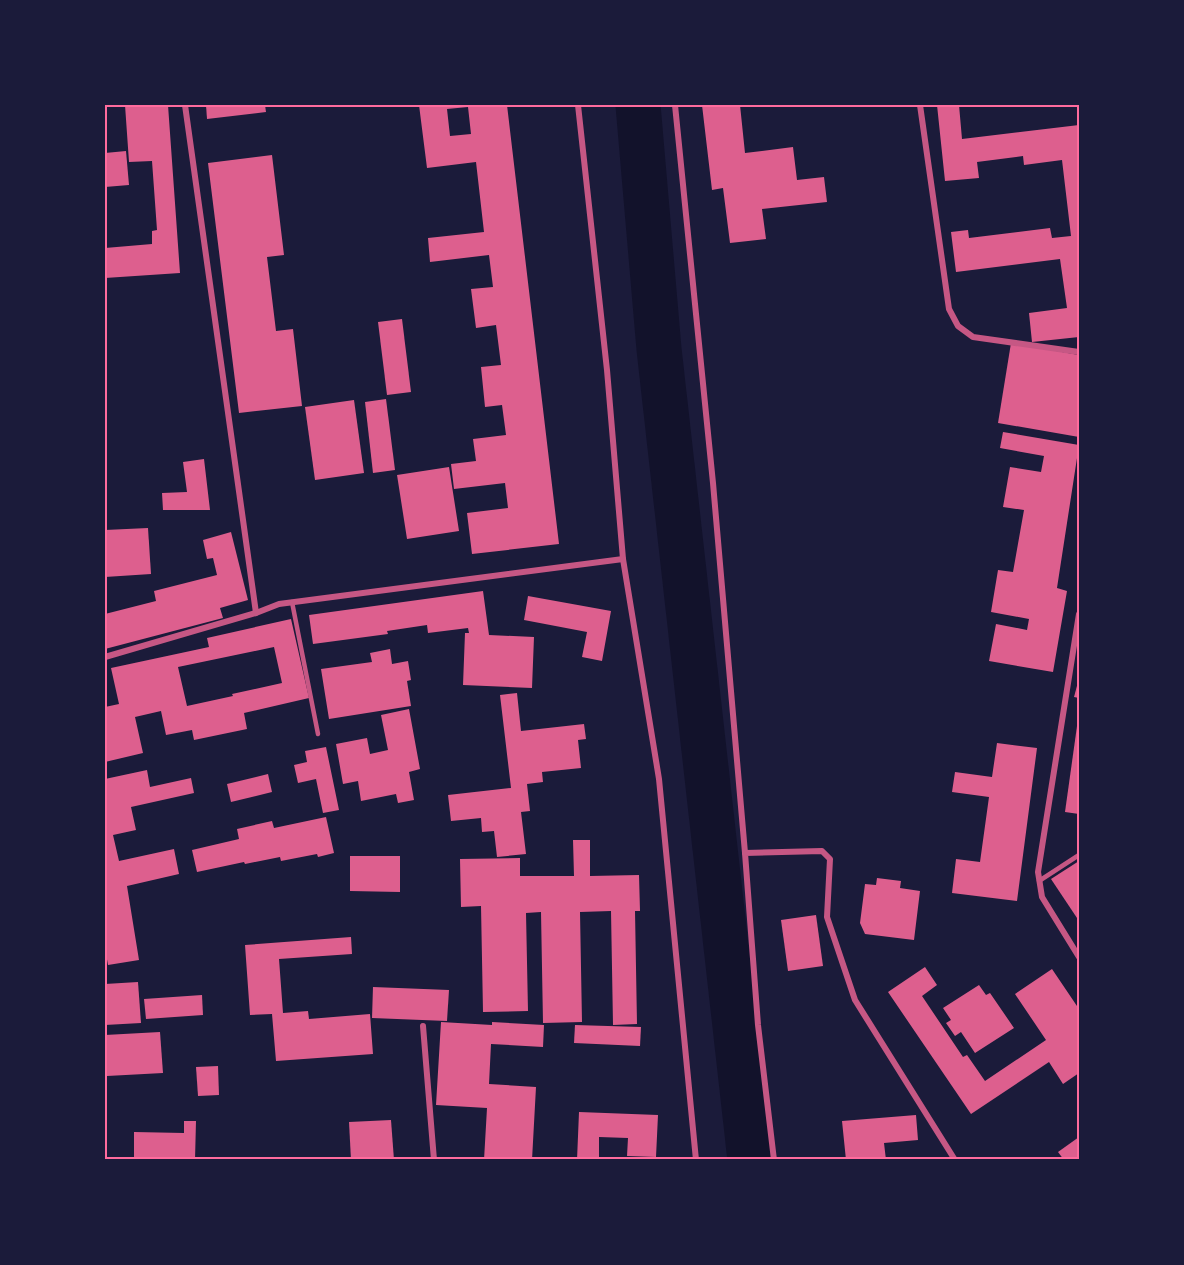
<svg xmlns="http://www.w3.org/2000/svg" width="1184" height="1265" font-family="Helvetica,sans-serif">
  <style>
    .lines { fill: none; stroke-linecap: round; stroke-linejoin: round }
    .river { stroke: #12122b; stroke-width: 45 }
    .building { fill: #dd5f8e; fill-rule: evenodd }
    .service { stroke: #c65784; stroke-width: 4.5 }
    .minor { stroke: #c65784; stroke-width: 6 }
    .neatline { fill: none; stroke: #ff6b9d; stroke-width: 2 }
  </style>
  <rect width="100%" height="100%" fill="#1b1b3a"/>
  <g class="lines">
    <!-- river -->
    <polyline class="river" points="638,105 659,349 750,1160"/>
  </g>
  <!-- building -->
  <g class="building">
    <polygon points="125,105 168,105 180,273 105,278 105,248 152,244 152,231 157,230 152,161 129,162"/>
    <polygon points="206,105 265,105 266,112 207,119"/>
    <path d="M419,105H507L559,544L472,554L467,513L508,508L505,483L454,489L451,464L476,461L473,439L506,435L502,405L485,407L481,367L501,365L496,325L476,328L471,289L493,287L489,255L430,262L428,238L484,232L476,162L427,168ZM468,107L471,134L450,136L447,109Z"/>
    <polygon points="702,105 740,105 745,153 793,147 797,180 824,177 827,202 762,209 766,239 730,243 723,188 712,190"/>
    <polygon points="937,105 959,105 962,139 1079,125 1079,337 1032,342 1029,313 1067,308 1060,259 956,272 951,232 968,230 969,238 1050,228 1052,238 1071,236 1062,160 1024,165 1023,156 977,162 979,178 945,181"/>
    <polygon points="126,151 129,185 105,187 105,153"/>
    <polygon points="272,155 284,255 267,257 276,331 293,329 302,406 239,413 208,163"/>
    <polygon points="402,319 411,392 387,395 378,322"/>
    <polygon points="1011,343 1079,355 1079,437 998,423"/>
    <polygon points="386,399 395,470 373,473 365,402"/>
    <polygon points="354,400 364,473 315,480 305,407"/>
    <polygon points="1003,432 1079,445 1057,588 1067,591 1053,672 989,661 996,624 1027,630 1029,619 991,612 998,570 1013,572 1024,510 1003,507 1010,467 1041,472 1044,456 1000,448"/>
    <polygon points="204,459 210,510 163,510 162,493 187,492 183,462"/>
    <polygon points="449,467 459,531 407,539 397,475"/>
    <polygon points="148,528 151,574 105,577 105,530"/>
    <polygon points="231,532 248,600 220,608 223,618 105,649 105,614 156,601 154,591 217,575 213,558 207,559 203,540"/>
    <polygon points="483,591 489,635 534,637 532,688 463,685 465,633 469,633 468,628 428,633 427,625 387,631 388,634 313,644 309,615"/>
    <polygon points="528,596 611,611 602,661 582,657 587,632 524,620"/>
    <path d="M291,619L309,698L244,713L247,729L194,740L192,730L166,735L161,711L135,717L143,753L105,762V707L119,704L111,668L209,647L207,638ZM274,647L282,683L232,694L233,696L187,706L178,667Z"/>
    <polygon points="390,649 392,664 408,661 411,680 407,681 411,706 329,719 321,669 372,662 370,653"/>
    <polygon points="1078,682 1079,682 1079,698 1074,697"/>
    <polygon points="517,693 521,731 584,724 586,739 578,740 581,768 542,772 543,782 527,784 530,811 521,812 526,854 497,857 494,831 482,832 481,818 451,821 448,795 511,788 500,695"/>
    <polygon points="409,709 420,769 409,772 414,800 398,803 396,794 361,801 358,781 343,784 336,744 367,738 370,754 388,750 381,715"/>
    <polygon points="1078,719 1079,720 1079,814 1065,812"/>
    <polygon points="997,743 1037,748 1017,901 952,893 956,859 980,862 989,797 952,792 955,772 992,777"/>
    <polygon points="326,747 339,810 323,813 316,779 298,783 294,765 307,762 305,751"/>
    <polygon points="147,770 150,787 191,778 194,793 131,807 136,830 113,835 119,861 174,849 179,874 127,886 139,960 108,965 105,948 105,779"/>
    <polygon points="268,774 272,792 231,802 227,784"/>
    <polygon points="326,817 334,853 318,857 317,854 281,861 280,857 245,864 244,862 197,872 192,850 239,839 237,829 272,821 274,828"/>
    <polygon points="573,840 590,840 590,876 639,875 640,911 635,911 637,1024 613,1025 611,911 580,912 582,1022 543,1023 541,912 526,913 528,1011 483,1012 481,906 461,907 460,859 520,858 520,876 574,876"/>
    <polygon points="350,856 400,856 400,892 350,891"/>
    <polygon points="1079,861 1079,921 1051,879"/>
    <polygon points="877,878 901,881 900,888 920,891 914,940 865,934 860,923 865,884 876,885"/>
    <polygon points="816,915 823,966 788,971 781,920"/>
    <polygon points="351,937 352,954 279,959 283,1013 308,1011 309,1019 370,1014 373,1054 276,1061 272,1014 250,1015 245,945"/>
    <polygon points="925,967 937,985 922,996 963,1057 967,1055 985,1081 1046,1040 1015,994 1052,969 1079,1009 1079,1073 1063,1084 1049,1062 971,1114 888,992"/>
    <polygon points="138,982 141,1023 105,1025 105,984"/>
    <polygon points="979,985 986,995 990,993 1014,1028 975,1053 961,1032 955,1036 946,1023 951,1020 943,1008"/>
    <polygon points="373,987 449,990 447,1021 372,1018"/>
    <polygon points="202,995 203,1015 146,1019 144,999"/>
    <polygon points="441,1022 492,1025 492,1022 544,1025 543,1047 491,1044 489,1084 536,1087 532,1160 484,1160 487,1108 436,1105"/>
    <polygon points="575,1025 641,1027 640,1046 574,1043"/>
    <polygon points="160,1032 163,1073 107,1076 105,1035"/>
    <polygon points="218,1066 219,1095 198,1096 196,1067"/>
    <polygon points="579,1112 658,1115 656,1157 627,1156 628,1138 599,1137 599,1160 577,1160"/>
    <polygon points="916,1115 918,1140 884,1143 886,1160 846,1160 842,1121"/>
    <polygon points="391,1120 394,1160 351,1160 349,1122"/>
    <polygon points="184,1121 196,1121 195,1160 134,1160 134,1132 184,1133"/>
    <polygon points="1079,1137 1079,1160 1064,1160 1058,1152"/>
  </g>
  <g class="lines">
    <!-- service -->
    <g class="service">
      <polyline points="292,602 318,734"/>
      <polyline points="1039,881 1079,855"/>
    </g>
    <!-- minor -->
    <g class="minor">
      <polyline points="185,105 256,613"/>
      <polyline points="578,105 607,370 623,559 659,779 696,1160"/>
      <polyline points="675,105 713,483 745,853"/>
      <polyline points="920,105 949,309 958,326 973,337 1079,352"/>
      <polyline points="1079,614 1038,872 1042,897 1079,957"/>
      <polyline points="105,657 256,613 279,604 623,559"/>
      <polyline points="423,1026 434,1160"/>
      <polyline points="774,1160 758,1025 745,853 822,851 830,859 827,917 855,1000 955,1160"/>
    </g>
  </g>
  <!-- border -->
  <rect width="1184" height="1265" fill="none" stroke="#1b1b3a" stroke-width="213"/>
  <rect x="106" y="106" width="972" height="1052" class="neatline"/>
</svg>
